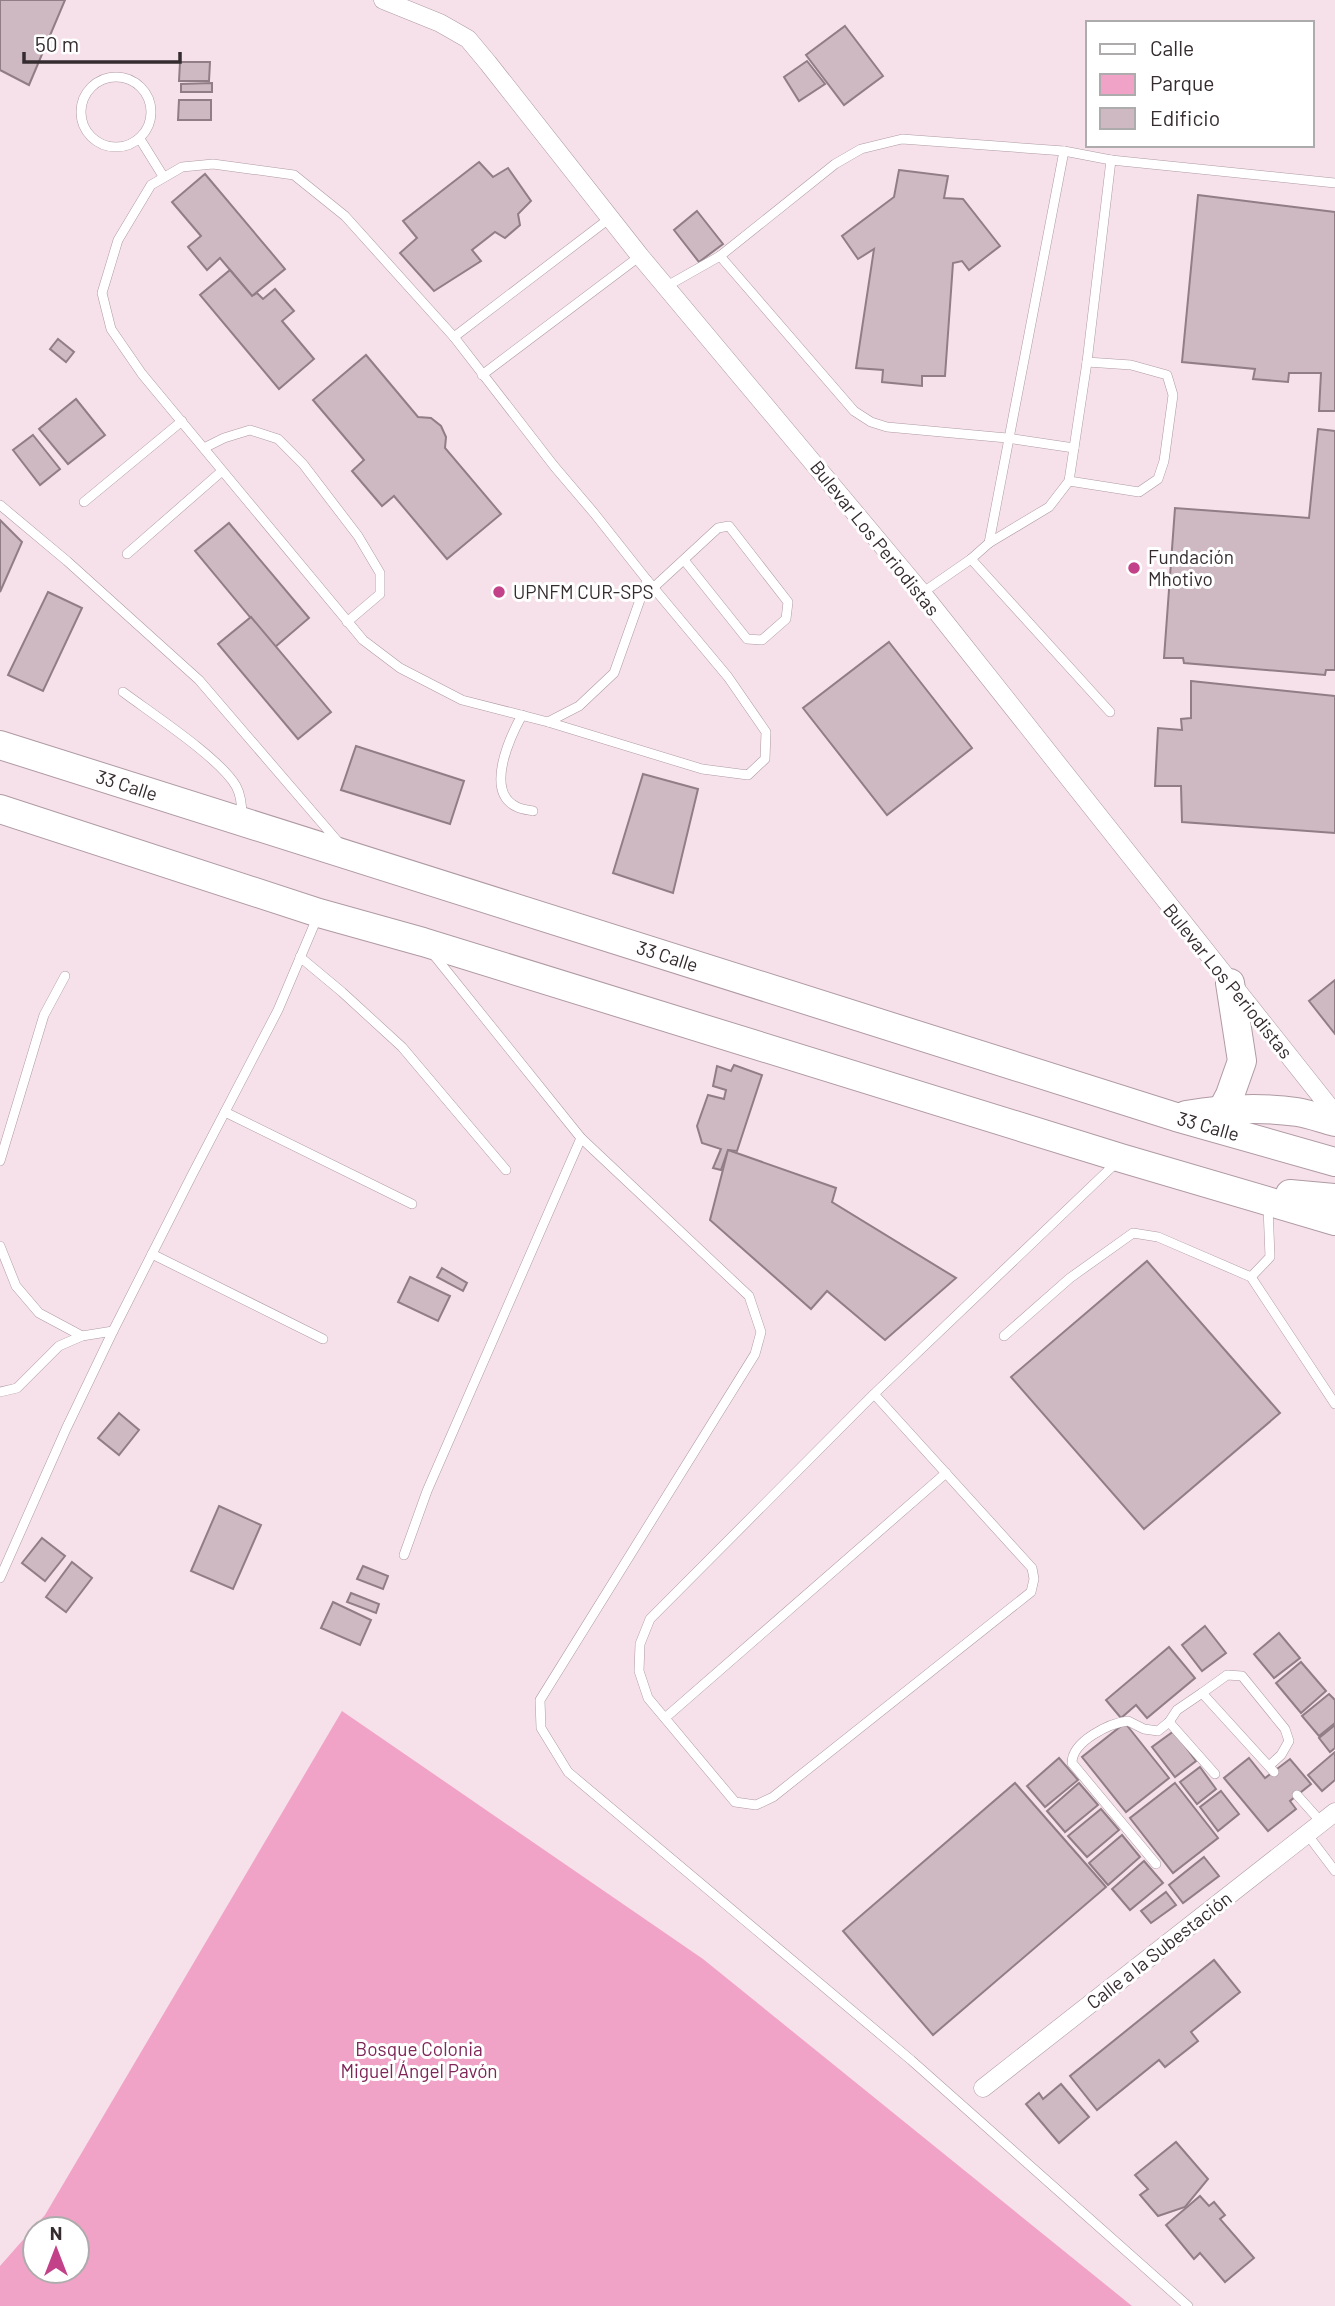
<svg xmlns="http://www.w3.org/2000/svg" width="1335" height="2306" font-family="Barlow,sans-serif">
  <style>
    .green { fill: #f1a3c7; fill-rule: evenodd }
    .building { fill: #ceb9c2; stroke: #917d86; stroke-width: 2 }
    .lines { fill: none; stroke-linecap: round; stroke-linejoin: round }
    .lane-casing { stroke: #af9aa3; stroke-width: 10 }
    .street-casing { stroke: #af9aa3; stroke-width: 19 }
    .primary-casing { stroke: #af9aa3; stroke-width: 30 }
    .lane { stroke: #fff; stroke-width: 9 }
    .street { stroke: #fff; stroke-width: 18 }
    .primary { stroke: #fff; stroke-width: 28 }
    .poi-dot { fill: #c34188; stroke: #fff; stroke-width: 2.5 }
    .labels { text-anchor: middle; stroke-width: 6; stroke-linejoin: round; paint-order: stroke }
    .street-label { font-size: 19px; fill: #352c30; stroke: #fff }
    .poi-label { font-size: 19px; fill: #352c30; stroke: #fff; text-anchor: start }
    .park-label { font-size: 19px; fill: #7f2557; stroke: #fff }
  </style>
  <rect width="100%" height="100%" fill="#f6e0e9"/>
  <!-- green -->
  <path class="green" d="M342,1711L703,1959L1132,2306H0V2266L45,2215ZM35,2229H77V2271H35Z"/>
  <!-- building -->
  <g class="building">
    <polygon points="0,0 65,0 29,85 0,70"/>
    <polygon points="845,26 883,76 844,105 806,55"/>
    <polygon points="807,61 825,84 799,101 784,77"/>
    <polygon points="180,62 210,62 209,81 179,81"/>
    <polygon points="212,83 212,92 181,92 181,84"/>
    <polygon points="179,100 211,100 211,120 178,120"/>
    <polygon points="479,162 493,177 508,168 531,201 518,214 520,225 505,238 495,232 472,250 481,261 434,291 400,253 417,238 403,221"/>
    <polygon points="899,170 948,176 944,198 963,199 1000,246 969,270 962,261 953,263 945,376 922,376 922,386 882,382 883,370 856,368 874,249 858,259 842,236 894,197"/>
    <polygon points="205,174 285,269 252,296 220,258 207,270 188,247 201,236 172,202"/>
    <polygon points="1198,195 1335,212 1335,411 1319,411 1321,373 1289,373 1288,382 1253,379 1255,369 1182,362"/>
    <polygon points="697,211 723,244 699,262 674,230"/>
    <polygon points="230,270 252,296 257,293 263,299 275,289 294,311 282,321 314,359 279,389 200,295"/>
    <polygon points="58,339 74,352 66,362 50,349"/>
    <polygon points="366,355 418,417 431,418 441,426 446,437 445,448 501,514 447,559 394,496 382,506 352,471 364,460 313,400"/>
    <polygon points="76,399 105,435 68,464 39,429"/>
    <polygon points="1318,429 1335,431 1335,670 1326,670 1325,675 1184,663 1183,658 1164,658 1175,508 1309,518"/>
    <polygon points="33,435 60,469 40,485 13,450"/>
    <polygon points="0,520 22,542 0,592"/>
    <polygon points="229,523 309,618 275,647 195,551"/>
    <polygon points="48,592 82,608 43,691 8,675"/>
    <polygon points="251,617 331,712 298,739 218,644"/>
    <polygon points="889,642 972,748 887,815 803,708"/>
    <polygon points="1191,681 1335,696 1335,833 1182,822 1181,786 1155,786 1158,728 1182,730 1181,719 1191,718"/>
    <polygon points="356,746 464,781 450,824 341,790"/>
    <polygon points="643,774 698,789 673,893 613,873"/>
    <polygon points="1335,980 1335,1034 1309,1001"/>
    <polygon points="734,1065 762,1075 737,1151 728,1150 721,1170 713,1168 721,1149 702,1143 697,1126 708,1095 724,1099 726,1090 713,1086 717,1066 731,1071"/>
    <polygon points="728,1150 836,1188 832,1202 956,1278 885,1340 827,1291 811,1309 710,1220"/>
    <polygon points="1147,1261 1280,1413 1144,1529 1011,1377"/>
    <polygon points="442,1268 467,1283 463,1291 437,1277"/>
    <polygon points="410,1277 450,1296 438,1321 398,1302"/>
    <polygon points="119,1413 139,1430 119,1455 98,1438"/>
    <polygon points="219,1506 261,1525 233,1589 191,1571"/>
    <polygon points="42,1538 65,1556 45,1581 22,1563"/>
    <polygon points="72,1562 92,1578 66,1612 46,1597"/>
    <polygon points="363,1566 388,1576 383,1589 357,1579"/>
    <polygon points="351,1593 379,1604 376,1613 347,1602"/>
    <polygon points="333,1602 371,1620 360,1645 321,1628"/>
    <polygon points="1205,1626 1226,1653 1202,1671 1182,1645"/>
    <polygon points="1279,1633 1300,1658 1274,1678 1254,1654"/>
    <polygon points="1169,1647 1195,1678 1147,1718 1136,1705 1121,1718 1106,1700"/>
    <polygon points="1301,1662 1326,1691 1301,1713 1276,1683"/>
    <polygon points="1329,1694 1335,1700 1335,1723 1319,1736 1302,1716"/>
    <polygon points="1125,1723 1169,1778 1126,1812 1082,1757"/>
    <polygon points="1335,1725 1335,1748 1330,1752 1319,1738"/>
    <polygon points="1174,1731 1196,1761 1175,1777 1152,1747"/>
    <polygon points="1335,1752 1335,1780 1322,1791 1308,1775"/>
    <polygon points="1059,1758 1078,1780 1045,1807 1027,1786"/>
    <polygon points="1249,1758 1265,1778 1290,1759 1311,1784 1290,1801 1296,1809 1268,1831 1224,1778"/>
    <polygon points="1200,1767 1216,1789 1197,1804 1180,1782"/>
    <polygon points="1015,1783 1106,1887 933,2035 843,1931"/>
    <polygon points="1079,1783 1098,1805 1065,1832 1047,1811"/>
    <polygon points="1175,1783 1218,1838 1173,1873 1130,1818"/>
    <polygon points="1221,1791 1239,1814 1218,1831 1200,1807"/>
    <polygon points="1101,1809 1119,1830 1087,1857 1068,1836"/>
    <polygon points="1122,1835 1140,1857 1108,1885 1089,1863"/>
    <polygon points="1204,1857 1219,1876 1183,1903 1169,1885"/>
    <polygon points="1144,1861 1163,1883 1130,1910 1112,1889"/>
    <polygon points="1166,1892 1176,1905 1151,1923 1141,1911"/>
    <polygon points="1214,1960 1240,1992 1191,2032 1198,2041 1165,2067 1159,2060 1097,2110 1070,2076"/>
    <polygon points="1061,2084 1089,2117 1059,2143 1026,2104 1039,2093 1043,2099"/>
    <polygon points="1176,2142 1208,2179 1185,2207 1158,2216 1140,2195 1148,2189 1135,2175"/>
    <polygon points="1200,2196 1209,2206 1214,2202 1225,2215 1220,2219 1254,2258 1225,2282 1200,2253 1194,2259 1166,2225"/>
  </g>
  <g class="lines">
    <defs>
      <g id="lane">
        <circle cx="116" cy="112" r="35"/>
        <polyline points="140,139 163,176"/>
        <polyline points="1111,160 1335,183"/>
        <polygon points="213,164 294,175 345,216 454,337 554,466 594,513 647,580 614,673 579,706 548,722 462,700 400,668 363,640 142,374 111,329 102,293 118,240 151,185 182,167"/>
        <polyline points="720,256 854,411 871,422 887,427 1007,438 1074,448"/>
        <polyline points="667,286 720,256 835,164 861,149 902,139 1064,151 1111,160 1087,362 1069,481 1049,507 989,543 971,559 922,593"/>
        <polyline points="454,337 610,218"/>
        <polyline points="482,375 640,256"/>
        <polyline points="204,448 224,438 250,430 278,439 303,464 358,536 380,573 380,594 347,622"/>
        <polyline points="1069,481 1139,492 1158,479 1164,461 1173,395 1167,375 1131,365 1087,362"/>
        <polyline points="84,502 182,421"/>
        <polyline points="0,505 67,561 199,680 340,844"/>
        <polyline points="989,543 1064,151"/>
        <polyline points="127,554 222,471"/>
        <polyline points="971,559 1110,712"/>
        <polyline points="653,588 718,528 729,526 788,602 786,619 762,640 747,639 684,560"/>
        <path d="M123,692C151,713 220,758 236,786C241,795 242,807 242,817"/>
        <path d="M522,715C510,737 484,792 517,807C521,809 528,810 533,811"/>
        <polyline points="548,722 702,769 748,775 765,759 766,732 728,677 647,580"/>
        <polyline points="433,954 581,1138 749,1296 761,1332 755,1354 540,1700 541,1728 568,1772 911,2060 1188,2306"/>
        <polyline points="300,957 342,992 402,1047 506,1170"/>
        <polyline points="225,1112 412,1204"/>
        <polyline points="0,1161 44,1015 65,976"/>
        <polyline points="0,1246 16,1286 39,1313 82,1336"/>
        <polyline points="152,1254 323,1339"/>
        <polyline points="1251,1277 1335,1404"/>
        <polyline points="1004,1336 1070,1278 1133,1233 1158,1237 1251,1277 1270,1257 1268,1207"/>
        <polyline points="0,1392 17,1388 59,1346 82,1336 113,1331"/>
        <polyline points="874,1394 1032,1568 1034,1579 1031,1592 773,1797 756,1805 735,1802 648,1698 639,1671 640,1644 650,1619 874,1394 1117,1162"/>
        <polyline points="404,1555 427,1491 581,1138"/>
        <polyline points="0,1578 66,1429 113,1331 192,1175 278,1010 317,918"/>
        <polyline points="1202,1693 1227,1675 1242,1676 1285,1729 1289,1741 1281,1755 1269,1766"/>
        <polyline points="665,1718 946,1473"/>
        <polyline points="1169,1722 1215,1774"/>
        <polyline points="1297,1795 1322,1823"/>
        <polyline points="1307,1834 1335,1871"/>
        <path d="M1156,1864L1072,1763C1072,1741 1110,1723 1128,1721L1144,1729L1158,1731L1169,1722L1177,1710L1202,1693L1274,1772"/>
      </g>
      <g id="street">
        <polyline points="383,0 440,23 468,39 488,63 640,256 922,593 1335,1114"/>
        <polyline points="983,2088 1335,1812"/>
      </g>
      <g id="primary">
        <path id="s1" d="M0,745L1176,1117L1335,1162"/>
        <polyline points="0,809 319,913 423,942 1121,1158 1335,1221"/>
        <polyline points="1222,1110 1230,1095 1242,1061 1230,983"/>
        <path d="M1186,1115C1222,1109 1261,1107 1297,1112C1310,1114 1323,1119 1335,1122"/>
        <polyline points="1290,1194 1335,1198"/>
      </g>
    </defs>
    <!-- lane casing -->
    <use href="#lane" class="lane-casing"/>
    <!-- street casing -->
    <use href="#street" class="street-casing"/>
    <!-- primary casing -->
    <use href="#primary" class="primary-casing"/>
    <!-- lane -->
    <use href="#lane" class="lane"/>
    <!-- street -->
    <use href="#street" class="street"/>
    <!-- primary -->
    <use href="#primary" class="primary"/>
  </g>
  <!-- markers -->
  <g class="poi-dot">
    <circle cx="1134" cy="568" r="7"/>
    <circle cx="499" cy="592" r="7"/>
  </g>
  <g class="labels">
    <!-- street labels -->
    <g class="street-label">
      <text transform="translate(875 538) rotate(51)" y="7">Bulevar Los Periodistas</text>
      <text dy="7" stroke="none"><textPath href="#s1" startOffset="133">33 Calle</textPath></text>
      <text dy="7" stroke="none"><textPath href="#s1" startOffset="700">33 Calle</textPath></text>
      <text transform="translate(1228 981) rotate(51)" y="7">Bulevar Los Periodistas</text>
      <text dy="7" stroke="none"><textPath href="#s1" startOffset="1267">33 Calle</textPath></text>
      <text transform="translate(1159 1950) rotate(-38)" y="7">Calle a la Subestación</text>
    </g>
    <!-- poi labels -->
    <g class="poi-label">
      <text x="1148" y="564">Fundación<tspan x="1148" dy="22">Mhotivo</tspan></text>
      <text x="513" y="599">UPNFM CUR-SPS</text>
    </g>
    <!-- park labels -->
    <g class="park-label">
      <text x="419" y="2056">Bosque Colonia<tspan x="419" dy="22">Miguel Ángel Pavón</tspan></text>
    </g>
  </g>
  <!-- legend -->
  <rect x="1086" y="21" width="228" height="126" fill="#ffffff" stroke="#aeabac" stroke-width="2"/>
  <rect x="1100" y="44" width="35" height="10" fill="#ffffff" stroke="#aeabac" stroke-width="2"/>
  <text x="1150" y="56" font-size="21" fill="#352c30">Calle</text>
  <rect x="1100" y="74" width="35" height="21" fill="#f1a3c7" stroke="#aeabac" stroke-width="2"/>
  <text x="1150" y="91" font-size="21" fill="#352c30">Parque</text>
  <rect x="1100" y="108" width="35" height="21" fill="#ceb9c2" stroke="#aeabac" stroke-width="2"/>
  <text x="1150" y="126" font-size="21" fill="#352c30">Edificio</text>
  <!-- north arrow -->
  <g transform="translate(56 2250)"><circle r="33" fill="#ffffff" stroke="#aeabac" stroke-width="2"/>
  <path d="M0-5L12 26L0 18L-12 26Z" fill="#c34188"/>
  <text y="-10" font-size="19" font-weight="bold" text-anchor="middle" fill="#352c30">N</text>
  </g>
  <!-- scale -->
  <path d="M24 52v10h156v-10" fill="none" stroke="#352c30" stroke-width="3.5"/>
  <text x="35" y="52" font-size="21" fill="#352c30" stroke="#ffffff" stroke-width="5" paint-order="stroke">50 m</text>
</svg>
